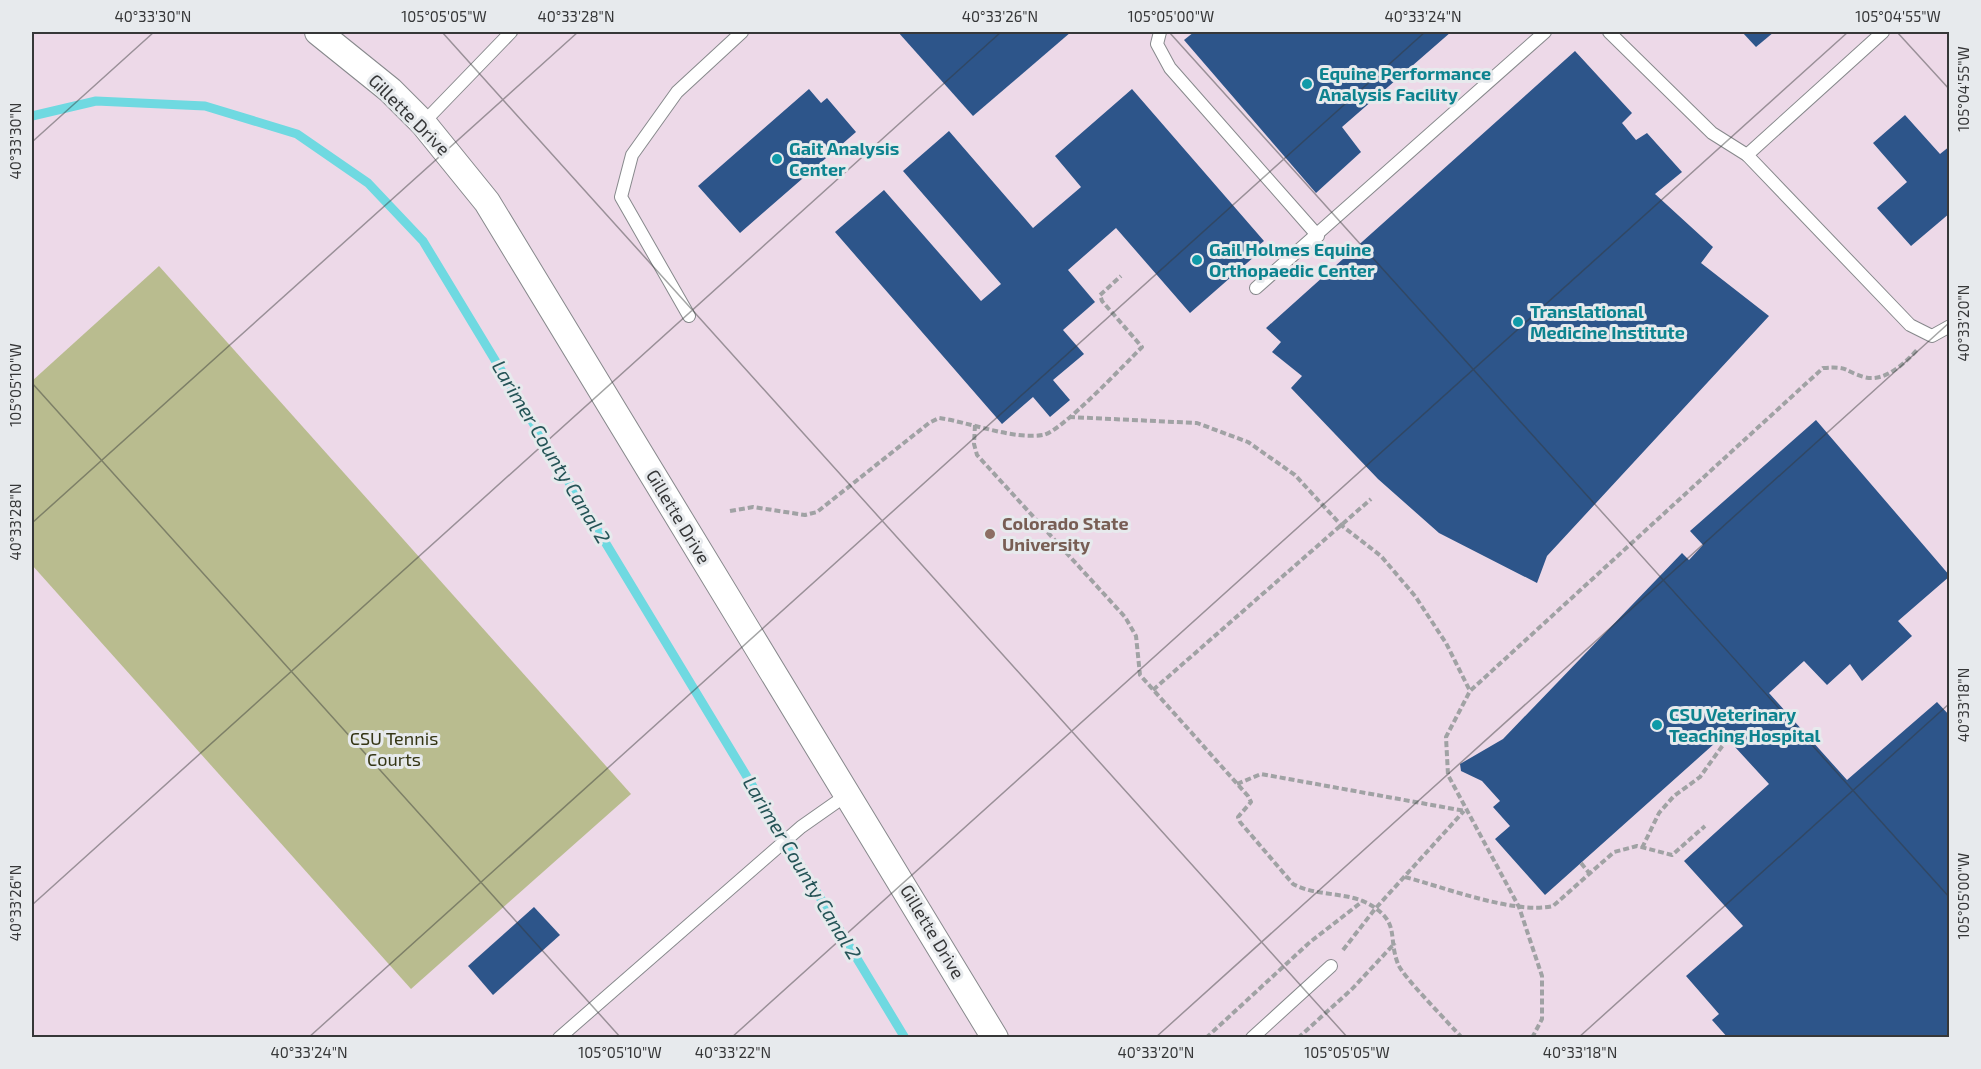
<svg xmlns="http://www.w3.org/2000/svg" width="1981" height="1069" font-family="'Exo 2',sans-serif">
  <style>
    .education { fill: #edd9e8 }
    .green { fill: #b9bc8f }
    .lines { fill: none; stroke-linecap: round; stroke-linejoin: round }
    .stream { stroke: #6fd9e1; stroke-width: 9 }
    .building { fill: #2d558a }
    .service-casing { stroke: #87898c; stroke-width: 14 }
    .minor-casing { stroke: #87898c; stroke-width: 28 }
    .path { stroke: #a0a2a4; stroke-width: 4; stroke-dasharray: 6 3; stroke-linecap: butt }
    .service { stroke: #fff; stroke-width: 12 }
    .minor { stroke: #fff; stroke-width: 26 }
    .ticks { fill: none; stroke: #363738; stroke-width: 1.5; stroke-opacity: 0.45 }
    .culture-dot { fill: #0f9aa8; stroke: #e7eaed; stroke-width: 2 }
    .education-dot { fill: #8d6e63; stroke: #e7eaed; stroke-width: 2 }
    .labels { text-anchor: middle; stroke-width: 6; stroke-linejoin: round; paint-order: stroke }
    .culture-label { font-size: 18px; font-weight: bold; fill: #0d838f; stroke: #e7eaed; text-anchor: start }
    .street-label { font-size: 18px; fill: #363738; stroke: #e7eaed }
    .education-label { font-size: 18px; font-weight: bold; fill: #785e54; stroke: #e7eaed; text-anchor: start }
    .park-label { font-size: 18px; fill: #343514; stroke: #e7eaed }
    .water-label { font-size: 20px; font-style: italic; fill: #255457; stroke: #e7eaed }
    .neatline { fill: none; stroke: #363738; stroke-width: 2 }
    .ticks-label { font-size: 15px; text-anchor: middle; fill: #363738 }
  </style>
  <rect width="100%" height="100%" fill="#e7eaed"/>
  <!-- education -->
  <rect class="education" x="32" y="32" width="1917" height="1005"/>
  <!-- green -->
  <polygon class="green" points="159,266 631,794 411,989 32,565 32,381"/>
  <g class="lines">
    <!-- stream -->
    <polyline class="stream" points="32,116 96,101 205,106 297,134 368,183 423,241 905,1038"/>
  </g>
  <!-- building -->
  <g class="building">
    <polygon points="898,32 1071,32 973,116"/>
    <polygon points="1194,32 1451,32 1342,127 1361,152 1316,193 1184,40"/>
    <polygon points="1742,32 1774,32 1756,47"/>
    <polygon points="1575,51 1632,113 1622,123 1636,140 1647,133 1682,172 1655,194 1713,247 1701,263 1769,316 1547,556 1537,583 1439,533 1378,479 1291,388 1302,376 1272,352 1281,342 1266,328"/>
    <polygon points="809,89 821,103 827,98 856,132 740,233 698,186"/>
    <polygon points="1132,89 1264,241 1259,245 1263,249 1190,313 1116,228 1068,270 1095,302 1063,330 1084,354 1053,380 1070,400 1050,417 1033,397 1002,424 835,232 884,190 981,301 1001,284 903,171 949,131 1033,228 1081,187 1055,156"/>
    <polygon points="1905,115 1940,154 1950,146 1950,213 1911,246 1877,208 1907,182 1873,143"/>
    <polygon points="1816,420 1950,576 1898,621 1912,636 1862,681 1850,664 1827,685 1804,661 1769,693 1847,780 1937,702 1950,716 1950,1038 1728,1038 1712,1020 1719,1014 1686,976 1743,926 1684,861 1769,784 1724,735 1545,895 1495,839 1510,826 1493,807 1500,801 1482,781 1461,771 1460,764 1503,739 1682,553 1689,560 1703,545 1690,531"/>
    <polygon points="534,907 560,935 493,995 468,966"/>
  </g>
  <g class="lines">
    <defs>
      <g id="service">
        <polyline points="1160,32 1157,44 1170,68 1318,236"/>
        <polyline points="1609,32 1712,133 1747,155 1910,325 1932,336 1950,326"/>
        <polyline points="423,123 511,32"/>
        <polyline points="1747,155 1883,32"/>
        <polyline points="1256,288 1545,32"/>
        <polyline points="689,316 621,197 632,155 677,92 742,32"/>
        <polyline points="559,1038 801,827 848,794"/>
        <polyline points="1252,1038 1331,966"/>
      </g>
      <polyline id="minor" points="318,32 390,90 423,123 487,202 995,1038"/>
    </defs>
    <!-- service casing -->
    <use href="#service" class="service-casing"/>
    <!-- minor casing -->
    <use href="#minor" class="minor-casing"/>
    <!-- path -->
    <g class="path">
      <polyline points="1069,417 1197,423 1248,442 1295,475 1341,525 1381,556 1415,596 1446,643 1470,691"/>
      <path d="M975,425L974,444L977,455L1125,617L1136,636L1140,675L1248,796L1251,802L1238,817L1240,822L1293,884C1315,896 1343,892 1365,902C1402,921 1387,936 1398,964C1402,976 1451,1025 1462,1038"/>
      <path d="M730,511L753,507L805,515L817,512L929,423L939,418C969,422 1013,440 1043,435C1061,432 1125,364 1142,347L1102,301L1100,295L1121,276"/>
      <polyline points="1153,690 1371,499"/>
      <polyline points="1237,784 1261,774 1465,811"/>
      <polyline points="1642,848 1659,813 1674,796 1700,777 1723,745"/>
      <polyline points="1581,863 1590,874"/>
      <path d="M1405,877C1443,887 1516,915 1553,906L1614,852L1637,846L1672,855L1705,826"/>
      <polyline points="1343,950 1375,909 1464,811"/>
      <polyline points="1206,1038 1310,942 1363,901"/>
      <polyline points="1298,1038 1352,989 1395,943"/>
      <path d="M1532,1038L1542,1019V976L1519,907L1448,775L1446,737L1470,691L1823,368C1850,366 1843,371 1864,377C1884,383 1905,363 1917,350"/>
    </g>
    <!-- service -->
    <use href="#service" class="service"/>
    <!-- minor -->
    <use href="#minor" class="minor"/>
  </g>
  <!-- ticks -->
  <path class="ticks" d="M442,32L1348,1038M1169,32L1950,898M1897,32L1950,90M32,142L154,32M32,383L621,1038M32,523L578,32M32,905L1001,32M308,1038L1425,32M731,1038L1848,32M1155,1038L1950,322M1578,1038L1950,703"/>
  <!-- markers -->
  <g class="culture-dot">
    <circle cx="1307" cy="84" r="6"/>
    <circle cx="777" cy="159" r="6"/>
    <circle cx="1197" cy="260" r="6"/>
    <circle cx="1518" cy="322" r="6"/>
    <circle cx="1657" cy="725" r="6"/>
  </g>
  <circle class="education-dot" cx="990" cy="534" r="6"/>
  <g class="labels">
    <!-- culture labels -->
    <g class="culture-label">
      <text x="1319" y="80">Equine Performance<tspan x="1319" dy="21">Analysis Facility</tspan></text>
      <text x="789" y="155">Gait Analysis<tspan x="789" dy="21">Center</tspan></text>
      <text x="1209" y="256">Gail Holmes Equine<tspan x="1209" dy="21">Orthopaedic Center</tspan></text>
      <text x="1530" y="318">Translational<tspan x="1530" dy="21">Medicine Institute</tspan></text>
      <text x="1669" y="721">CSU Veterinary<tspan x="1669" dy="21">Teaching Hospital</tspan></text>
    </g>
    <!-- street labels -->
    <g class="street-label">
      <text transform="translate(409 115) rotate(45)" y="6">Gillette Drive</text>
      <text transform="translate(678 517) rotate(59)" y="6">Gillette Drive</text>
      <text transform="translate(932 932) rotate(59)" y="6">Gillette Drive</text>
    </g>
    <!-- education labels -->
    <g class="education-label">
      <text x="1002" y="530">Colorado State<tspan x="1002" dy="21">University</tspan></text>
    </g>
    <!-- park labels -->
    <g class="park-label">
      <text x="394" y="745">CSU Tennis<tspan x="394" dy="21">Courts</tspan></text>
    </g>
    <!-- water labels -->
    <g class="water-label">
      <text transform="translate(551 452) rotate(59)" y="7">Larimer County Canal 2</text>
      <text transform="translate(802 868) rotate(59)" y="7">Larimer County Canal 2</text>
    </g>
  </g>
  <!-- border -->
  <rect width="1981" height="1069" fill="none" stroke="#e7eaed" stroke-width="66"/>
  <rect x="33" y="33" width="1915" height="1003" class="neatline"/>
  <g class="ticks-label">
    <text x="153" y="22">40°33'30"N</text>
    <text x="444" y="22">105°05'05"W</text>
    <text x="576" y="22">40°33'28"N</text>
    <text x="1000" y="22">40°33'26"N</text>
    <text x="1171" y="22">105°05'00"W</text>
    <text x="1423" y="22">40°33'24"N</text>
    <text x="1898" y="22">105°04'55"W</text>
    <text transform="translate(1964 89) rotate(-90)" y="5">105°04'55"W</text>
    <text transform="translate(16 141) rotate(-90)" y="5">40°33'30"N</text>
    <text transform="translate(1964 323) rotate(-90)" y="5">40°33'20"N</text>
    <text transform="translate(16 385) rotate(-90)" y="5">105°05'10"W</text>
    <text transform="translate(16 522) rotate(-90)" y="5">40°33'28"N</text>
    <text transform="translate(1964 705) rotate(-90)" y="5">40°33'18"N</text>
    <text transform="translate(1964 896) rotate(-90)" y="5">105°05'00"W</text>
    <text transform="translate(16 903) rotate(-90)" y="5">40°33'26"N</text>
    <text x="309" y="1058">40°33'24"N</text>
    <text x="620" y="1058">105°05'10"W</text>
    <text x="733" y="1058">40°33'22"N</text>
    <text x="1156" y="1058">40°33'20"N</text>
    <text x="1347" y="1058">105°05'05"W</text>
    <text x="1580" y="1058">40°33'18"N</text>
  </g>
</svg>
